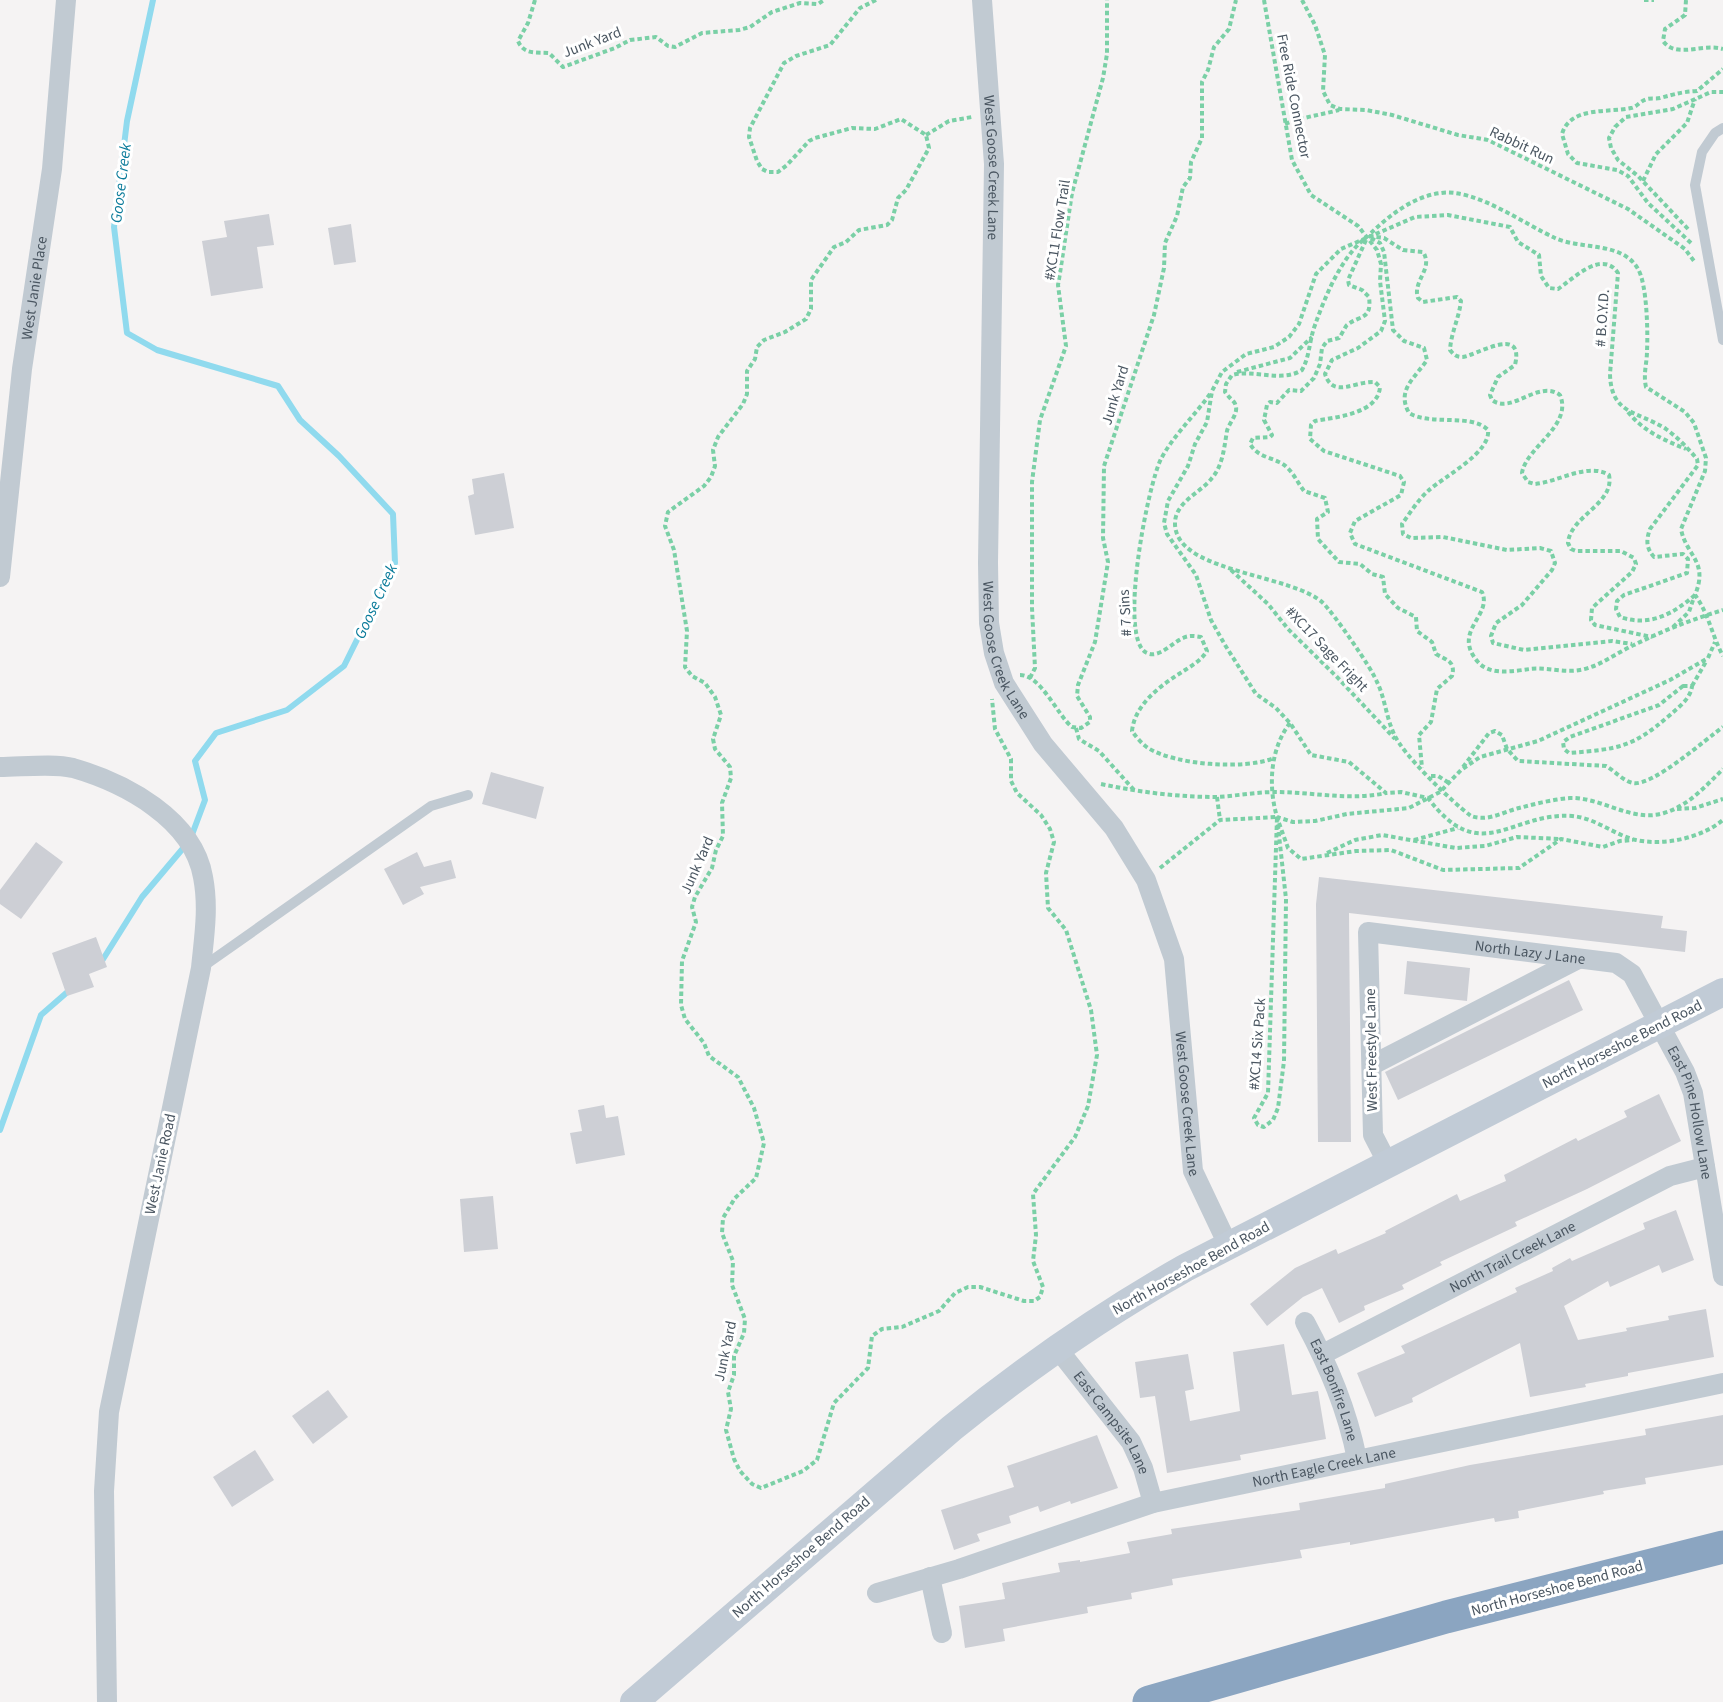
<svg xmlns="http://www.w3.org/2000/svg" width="1723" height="1702" font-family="'Source Sans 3',sans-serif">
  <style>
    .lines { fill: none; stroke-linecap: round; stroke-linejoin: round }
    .stream { stroke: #90daee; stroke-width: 6 }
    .building { fill: #cdcfd5 }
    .path { stroke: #7ad0a6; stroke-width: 4; stroke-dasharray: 4.5 3; stroke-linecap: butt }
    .lane { stroke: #c1cad2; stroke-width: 10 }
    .street { stroke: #c1cad2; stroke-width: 20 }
    .secondary { stroke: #c1cbd6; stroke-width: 28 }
    .highway { stroke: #8ba5c1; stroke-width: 33 }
    .labels { text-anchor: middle; stroke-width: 6; stroke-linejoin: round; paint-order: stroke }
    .street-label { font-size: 15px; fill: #4a5661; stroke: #fff }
    .water-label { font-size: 16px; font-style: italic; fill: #0c7c9b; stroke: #fff }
  </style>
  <rect width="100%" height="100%" fill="#f5f3f3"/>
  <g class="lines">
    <!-- stream -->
    <g class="stream">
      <polyline points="100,964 142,897 190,840 205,800 195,761 216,733 287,710 344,666 395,563 393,514 339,456 300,420 278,386 157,350 127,333 114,227 127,121 153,0"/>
      <polyline points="0,1130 41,1015 72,988"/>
    </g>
  </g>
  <!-- building -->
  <g class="building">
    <polygon points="269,214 274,245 257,247 263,288 211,296 202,241 227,237 224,221"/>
    <polygon points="351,224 356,262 334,265 328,228"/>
    <polygon points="504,473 514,528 475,535 468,496 474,494 472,479"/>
    <polygon points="491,772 544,787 536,819 482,804"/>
    <polygon points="36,842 63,862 21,919 0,904 0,890"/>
    <polygon points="417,852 424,867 451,860 456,878 420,887 424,894 403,905 384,869"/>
    <polygon points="1319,877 1663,916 1661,928 1687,931 1685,952 1349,913 1351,1142 1318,1142 1316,904"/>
    <polygon points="96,937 107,967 89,974 94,987 67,996 52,953"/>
    <polygon points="1407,961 1470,968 1467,1001 1404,994"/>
    <polygon points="1569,980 1583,1010 1398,1100 1385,1072"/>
    <polygon points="1659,1094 1681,1141 1587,1189 1515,1222 1517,1226 1440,1262 1442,1265 1402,1285 1404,1289 1364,1306 1365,1310 1339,1323 1322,1288 1303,1297 1267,1326 1250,1304 1295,1268 1336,1249 1338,1254 1386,1233 1385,1231 1457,1194 1460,1201 1506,1181 1504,1175 1576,1138 1578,1141 1627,1117 1624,1111"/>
    <polygon points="604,1105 606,1118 618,1116 625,1155 576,1164 570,1133 582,1131 578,1110"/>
    <polygon points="493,1196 498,1249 464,1252 460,1199"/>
    <polygon points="1676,1210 1694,1260 1662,1273 1659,1265 1610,1287 1608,1281 1564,1306 1578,1340 1627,1331 1626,1328 1669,1320 1668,1316 1706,1309 1714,1357 1628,1373 1628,1376 1585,1384 1586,1387 1530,1397 1520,1343 1412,1398 1413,1402 1375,1417 1357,1373 1405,1353 1401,1346 1517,1292 1515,1288 1553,1271 1552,1268 1570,1258 1572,1261 1645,1229 1643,1223"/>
    <polygon points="1284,1344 1292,1395 1318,1391 1326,1439 1240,1455 1241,1460 1167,1473 1155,1396 1140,1398 1135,1362 1188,1354 1194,1389 1185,1391 1190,1421 1240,1411 1233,1352"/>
    <polygon points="328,1390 348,1417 313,1444 292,1416"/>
    <polygon points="1723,1415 1723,1465 1645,1478 1646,1484 1603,1491 1604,1494 1518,1511 1519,1518 1495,1522 1494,1518 1350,1545 1350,1542 1300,1550 1302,1558 1172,1579 1173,1585 1131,1593 1132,1599 1087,1607 1088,1613 1003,1629 1005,1641 965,1648 959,1606 1005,1599 1002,1583 1060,1572 1058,1563 1080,1560 1080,1562 1130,1553 1127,1542 1172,1534 1171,1529 1300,1510 1299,1503 1385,1488 1385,1484 1470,1465 1646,1435 1645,1429"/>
    <polygon points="1097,1435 1118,1488 1071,1504 1070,1501 1040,1512 1038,1506 1009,1516 1011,1523 977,1534 980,1541 954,1550 941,1510 1014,1487 1007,1466"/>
    <polygon points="255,1450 274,1480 232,1507 213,1477"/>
  </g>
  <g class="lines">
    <!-- path -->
    <g class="path">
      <path d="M535,0L528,23L518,41C524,55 536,52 549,53L563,67L615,48L630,40L656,37L668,46L675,47L702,33L739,30L750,27L772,12L800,3L818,4L824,0"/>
      <polyline points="876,0 860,8 830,45 796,56 784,63 750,128 749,137 757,161 762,169 768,172 778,172 787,165 809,141 815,138 852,128 875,129 901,119 926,135 929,148 906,190 898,198 892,220 887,225 859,230 846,242 834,247 811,280 811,309 806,319 785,332 764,340 757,347 755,359 747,371 747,394 743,404 718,437 713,450 715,466 711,477 704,486 668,512 665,526 674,550 687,631 685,667 692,676 705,683 715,697 721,715 713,739 715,749 730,767 731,778 722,803 723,836 716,850 712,868 695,897 692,907 696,922 682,961 681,1005 685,1019 704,1043 709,1056 738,1077 754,1108 764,1143 756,1178 735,1198 723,1218 722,1233 733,1261 732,1285 745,1319 744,1333 734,1356 734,1375 728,1392 731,1409 726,1430 734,1459 740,1471 752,1484 761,1488 803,1471 817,1460 834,1403 868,1368 872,1336 882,1329 902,1327 939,1311 955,1293 968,1287 980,1287 1024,1301 1034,1301 1040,1297 1043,1287 1033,1261 1036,1235 1033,1194 1075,1137 1088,1106 1097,1055 1091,1010 1066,930 1048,908 1046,873 1054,842 1050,829 1041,815 1017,793 1011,781 1011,759 995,729 992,699"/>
      <path d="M1264,0L1292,160L1311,195L1358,226L1377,250L1381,264L1380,281L1385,321L1381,331L1358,348L1332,360L1325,374C1333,399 1354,381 1375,382L1380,387C1378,414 1336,417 1315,421L1311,425L1310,439L1324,451L1400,476L1404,482L1401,495L1355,521L1350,533L1355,544L1482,592C1493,616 1451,631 1478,662C1490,676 1514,671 1530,669C1547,667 1564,673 1580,670C1599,667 1616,653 1634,645C1662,631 1693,619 1723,610"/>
      <polyline points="1302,0 1315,25 1325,55 1323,91 1330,105 1340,109 1366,110 1392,115 1458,135 1488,140 1628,209 1685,249 1694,261"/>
      <polyline points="1644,0 1654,0"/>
      <path d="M1686,0L1685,15L1665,29L1663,41C1676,59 1702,43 1723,49"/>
      <path d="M1285,124C1303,117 1320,115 1339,110"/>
      <polyline points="926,135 949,121 972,117"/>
      <polyline points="1643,181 1656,154 1687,123 1695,99"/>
      <polyline points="1688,229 1638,176 1618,160 1611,148 1609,138 1615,127 1626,117 1673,109 1711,92 1723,92"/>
      <path d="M1371,233C1390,215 1414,196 1441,193C1475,188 1526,225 1555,238C1581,250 1622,241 1638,269C1647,284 1648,332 1647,351C1647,363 1643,374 1646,387L1685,412L1694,423L1706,458L1705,471L1681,529C1686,556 1709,561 1695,595C1709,614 1712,636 1723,656"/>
      <path d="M1369,236L1384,238L1403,250L1423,252C1434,269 1412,281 1418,298L1423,302L1457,297L1461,301C1459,318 1451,333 1450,350C1453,354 1456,357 1462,357C1474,357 1525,323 1515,365L1498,377L1490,395L1492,400C1512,415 1538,379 1560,395C1573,426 1526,447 1522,473L1528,482L1535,484C1558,482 1588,462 1609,475C1615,504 1570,516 1568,543L1571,549L1576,551H1621L1634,558L1636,564L1632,572L1592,608L1591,620L1595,625L1652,637"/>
      <path d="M1371,238L1380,243L1384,252L1393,330L1404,341L1424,348L1427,360C1415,378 1396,390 1409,413C1430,426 1472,413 1488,430C1491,453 1443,477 1428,491C1418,500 1410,513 1402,524L1403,534L1411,538L1443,537L1507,550L1540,548L1551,551L1555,563L1552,570L1522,605L1496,623L1491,636L1493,643L1524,650L1612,641L1632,644"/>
      <path d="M1363,240C1340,260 1325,297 1315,325C1309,341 1310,356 1302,370C1282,383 1254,369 1232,375L1226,384L1225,392C1228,396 1231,399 1234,402C1241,412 1229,422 1227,431C1224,448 1223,465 1212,478C1200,494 1169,504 1176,531C1187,573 1293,575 1323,603C1334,614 1371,667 1377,682C1385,698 1386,717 1394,734C1403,755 1452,802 1471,816C1488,822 1503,812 1519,808C1535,804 1554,799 1570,798C1602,797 1632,823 1664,813C1688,806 1706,786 1723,769"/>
      <path d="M1366,240L1348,280L1349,285L1362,290L1369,297C1372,320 1360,315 1347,325C1345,327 1342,334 1339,338L1327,341L1322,348L1320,364L1314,378L1301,391L1289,390L1277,403L1270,402L1267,405L1264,420L1272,435L1270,437L1253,438L1250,444C1257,456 1269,457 1279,462C1291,467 1297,482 1304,491L1325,498L1328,512L1317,519L1318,539L1339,562L1360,564L1372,574L1383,577L1385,594L1398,608L1416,617L1417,631L1432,642L1436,654C1446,660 1456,661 1452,676L1437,689L1431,722L1419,735L1422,768"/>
      <path d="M1691,243L1648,203L1628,176L1617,170L1577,163L1568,154L1562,134C1570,106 1608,113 1631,108C1637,107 1640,101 1647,99C1651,98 1656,99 1660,98C1676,94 1680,92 1697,91L1723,69"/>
      <polyline points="1237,372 1290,358 1312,337"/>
      <path d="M1210,394C1195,415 1173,436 1161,459C1148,484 1117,640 1147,653C1159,659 1173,642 1183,638C1189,635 1195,636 1201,637L1207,651C1201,661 1191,666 1182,672C1160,686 1135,704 1132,731C1136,737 1142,744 1148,748C1175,765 1245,770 1274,758"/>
      <path d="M1628,412C1643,431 1664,440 1686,449"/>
      <polyline points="1231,570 1268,604 1288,629 1338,678 1395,739"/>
      <path d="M1695,595C1673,614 1650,627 1620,617L1616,609L1617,601L1624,595L1687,573L1688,559L1683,554L1654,557C1646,548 1646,540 1650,529L1698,465L1697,459C1688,448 1677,437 1666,429C1638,411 1611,415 1610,374L1618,273C1602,249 1573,279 1558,289L1549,288L1541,276L1539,255L1518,242L1510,227L1448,215L1415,217L1341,249L1316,274L1299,324L1289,337L1274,347L1246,354L1222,372L1212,391L1207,422L1195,444L1188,466L1168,501L1164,523L1167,534L1196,575L1211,620L1225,645L1256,694L1276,708L1290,723L1311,755L1349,762L1386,793L1401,792L1428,798C1481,868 1510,812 1572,816C1596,818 1614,835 1636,840C1665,846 1701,838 1723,820"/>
      <polyline points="1673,627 1689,612 1694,597"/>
      <path d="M1020,675C1041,675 1058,716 1072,727L1081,728L1090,722V717L1077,696L1078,685L1095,642L1108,562L1103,538L1104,466L1154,315L1164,268L1165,243L1177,216L1183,187L1190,178L1191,162L1202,138V82L1208,70L1214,47L1229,29L1236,0"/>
      <polyline points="1030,678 1035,668 1032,608 1032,482 1040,420 1066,346 1058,285 1060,273 1072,193 1103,78 1107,54 1107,0"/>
      <path d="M1683,686H1692C1691,698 1679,707 1670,715C1632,748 1618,749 1569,753L1564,749L1563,742L1570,737L1659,705Z"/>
      <polyline points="1692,686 1707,660"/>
      <path d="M1290,723C1270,749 1268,786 1277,817L1293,822L1315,821L1347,814L1409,808L1440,792L1461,770L1480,757L1538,741L1670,680L1708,658L1715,642"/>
      <polyline points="1076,728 1079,739 1099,751 1134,790"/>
      <path d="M1463,767L1489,733L1495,731L1502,735L1507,749L1518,761L1606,766C1615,771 1623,781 1633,783C1652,787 1706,739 1723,727"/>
      <polyline points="1431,776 1438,776 1449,783"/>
      <path d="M1101,784C1139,792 1177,797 1216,797C1236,796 1256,792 1276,792C1313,792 1349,801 1386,793"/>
      <polyline points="1217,797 1220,820"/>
      <polyline points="1677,809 1695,808 1723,799"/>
      <polygon points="1277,817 1286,899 1284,1061 1278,1108 1273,1120 1264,1127 1258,1125 1254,1118 1268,1093"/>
      <polyline points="1279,823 1288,848 1301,859 1356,851 1391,850 1443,870 1519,868 1561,839 1603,847 1620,841 1633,840"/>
      <polyline points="1414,840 1458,828"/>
      <polyline points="1327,853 1355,840 1382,835 1456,848 1485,846 1517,837 1560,839"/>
      <polyline points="1160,868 1220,820 1277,817"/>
    </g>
    <!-- lane -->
    <g class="lane">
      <polyline points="1723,128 1715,133 1702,152 1695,185 1723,340"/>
      <polyline points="201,968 431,806 468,795"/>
    </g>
    <!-- street -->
    <g class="street">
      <path id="s1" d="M982,0L994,164L988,563L989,623L994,653L1004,683L1043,744L1114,828L1146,880L1174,959L1193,1171L1229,1247"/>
      <path id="s2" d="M0,577L22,369L52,169L66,0"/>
      <path d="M0,767C21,767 54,763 73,768C125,783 193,819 203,877C209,908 204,937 201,968L109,1412L104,1491L107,1702"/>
      <polyline points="1372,1065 1578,959"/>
      <path id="s3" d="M1388,1164L1373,1135L1368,932L1616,963L1632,974L1685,1072L1693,1093L1723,1276"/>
      <path id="s4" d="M1305,1322C1329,1367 1347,1409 1357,1459"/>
      <path id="s5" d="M1057,1348L1131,1442L1143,1468L1153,1503"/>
      <path id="s6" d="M1323,1354L1670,1176L1705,1167"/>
      <polyline points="930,1577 942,1633"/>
      <path id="s7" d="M877,1593L959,1569L1153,1503L1723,1383"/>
    </g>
    <!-- secondary -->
    <path class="secondary" d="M634,1702L952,1428C1026,1368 1102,1315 1185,1268L1723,992"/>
    <!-- highway -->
    <polyline class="highway" points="1149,1702 1446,1617 1723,1547"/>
  </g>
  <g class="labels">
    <!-- street labels -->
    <g class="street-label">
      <text transform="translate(592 42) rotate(-21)" y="5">Junk Yard</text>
      <text transform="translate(1294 96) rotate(79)" y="5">Free Ride Connector</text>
      <text transform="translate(1522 145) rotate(25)" y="5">Rabbit Run</text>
      <text dy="5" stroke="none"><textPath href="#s1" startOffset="168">West Goose Creek Lane</textPath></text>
      <text transform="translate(1057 230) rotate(-81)" y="5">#XC11 Flow Trail</text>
      <text dy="5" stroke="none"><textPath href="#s2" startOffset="291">West Janie Place</textPath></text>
      <text transform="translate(1602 318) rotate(-86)" y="5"># B.O.Y.D.</text>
      <text transform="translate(1115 395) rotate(-73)" y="5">Junk Yard</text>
      <text transform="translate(1125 613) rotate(-93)" y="5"># 7 Sins</text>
      <text dy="5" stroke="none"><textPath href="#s1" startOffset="654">West Goose Creek Lane</textPath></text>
      <text transform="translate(1327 649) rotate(46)" y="5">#XC17 Sage Fright</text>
      <text transform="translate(697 865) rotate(-66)" y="5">Junk Yard</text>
      <text dy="5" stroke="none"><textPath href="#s3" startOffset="399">North Lazy J Lane</textPath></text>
      <text transform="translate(1257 1044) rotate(-86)" y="5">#XC14 Six Pack</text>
      <text transform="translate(1622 1044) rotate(-27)" y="5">North Horseshoe Bend Road</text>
      <text transform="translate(1371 1050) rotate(-91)" y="5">West Freestyle Lane</text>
      <text dy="5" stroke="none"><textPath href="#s1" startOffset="1158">West Goose Creek Lane</textPath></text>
      <text dy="5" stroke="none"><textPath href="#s3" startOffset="657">East Pine Hollow Lane</textPath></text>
      <text transform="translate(160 1164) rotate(-78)" y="5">West Janie Road</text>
      <text dy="5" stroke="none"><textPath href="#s6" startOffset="213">North Trail Creek Lane</textPath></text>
      <text transform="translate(1191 1268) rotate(-29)" y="5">North Horseshoe Bend Road</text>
      <text transform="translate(725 1351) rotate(-78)" y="5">Junk Yard</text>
      <text dy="5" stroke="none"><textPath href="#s4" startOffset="74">East Bonfire Lane</textPath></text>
      <text dy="5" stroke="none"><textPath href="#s5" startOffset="93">East Campsite Lane</textPath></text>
      <text dy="5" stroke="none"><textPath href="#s7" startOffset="465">North Eagle Creek Lane</textPath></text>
      <text transform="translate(801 1557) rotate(-41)" y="5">North Horseshoe Bend Road</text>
      <text transform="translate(1557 1588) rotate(-15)" y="5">North Horseshoe Bend Road</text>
    </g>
    <!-- water labels -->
    <g class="water-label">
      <text transform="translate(120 183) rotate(-83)" y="6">Goose Creek</text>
      <text transform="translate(375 601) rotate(-65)" y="6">Goose Creek</text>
    </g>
  </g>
</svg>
